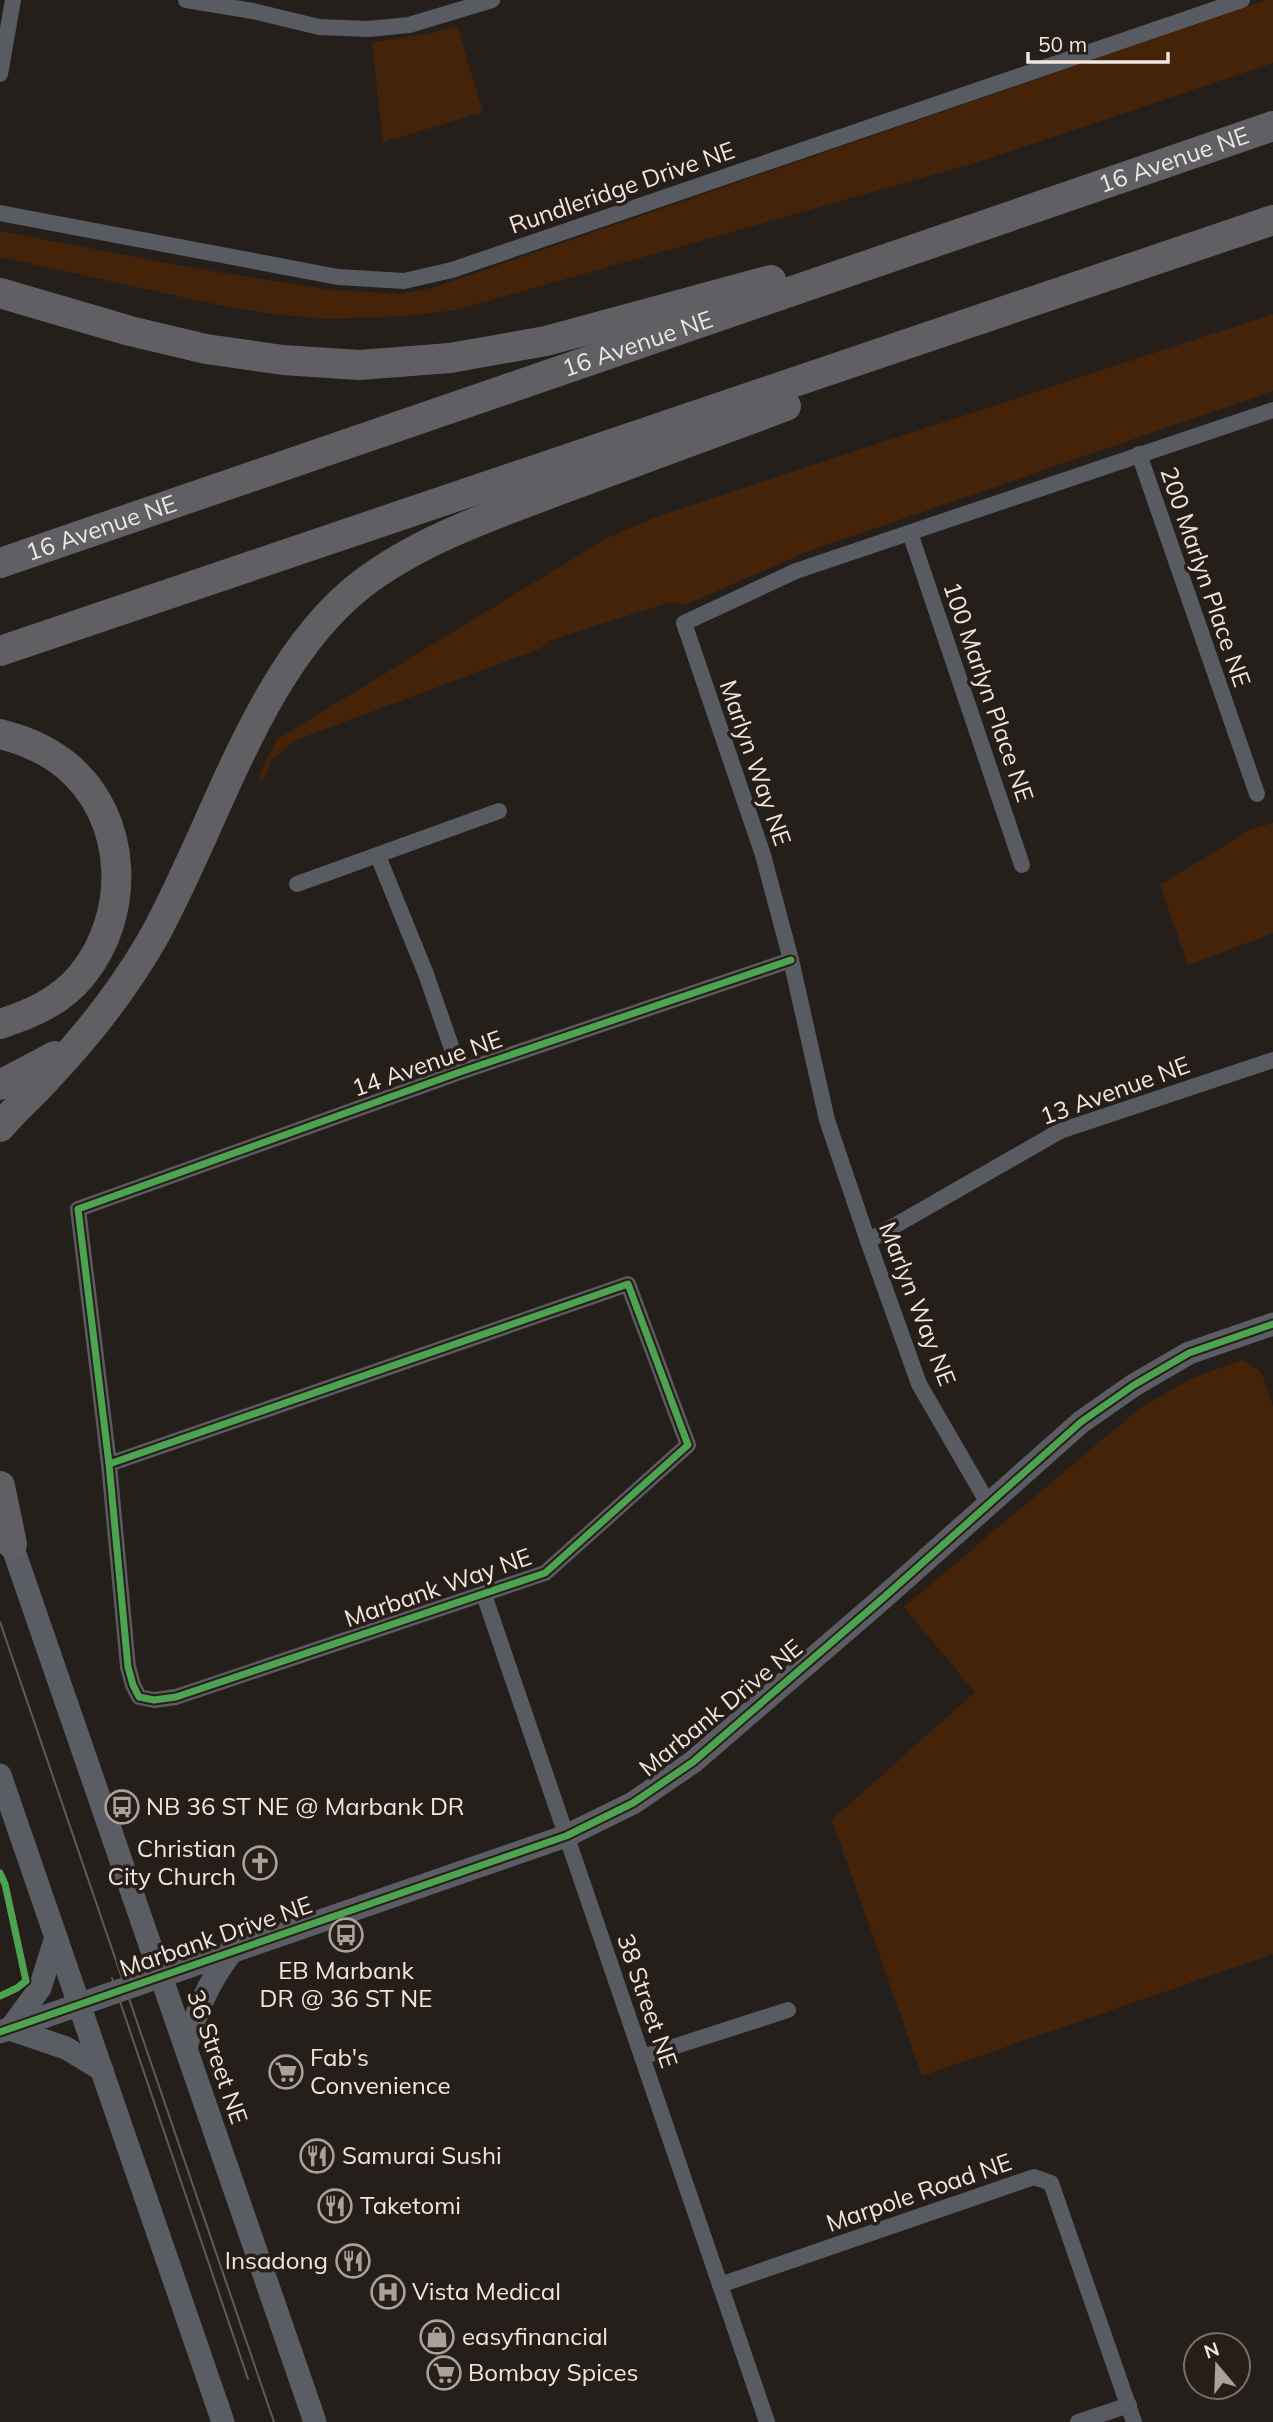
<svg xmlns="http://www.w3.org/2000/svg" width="1273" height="2422" font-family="Mulish,sans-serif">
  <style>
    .green { fill: #452309 }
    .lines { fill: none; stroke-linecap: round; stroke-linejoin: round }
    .street { stroke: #585b61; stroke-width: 16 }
    .secondary { stroke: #5b5d64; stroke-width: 23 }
    .highway { stroke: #606064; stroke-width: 30 }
    .tram { stroke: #5c5b5c; stroke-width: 2 }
    .cycleway-casing { stroke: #291e17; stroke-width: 11 }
    .cycleway { stroke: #4ca352; stroke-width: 7 }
    .labels { text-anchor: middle; stroke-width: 7; stroke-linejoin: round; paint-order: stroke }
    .street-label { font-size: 24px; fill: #eee7e2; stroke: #291e17 }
    .poi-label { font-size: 24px; fill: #eee7e2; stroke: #291e17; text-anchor: start }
  </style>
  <rect width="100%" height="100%" fill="#251f1b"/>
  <!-- green -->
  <g class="green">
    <polygon points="1266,0 1273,0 1273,63 975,163 456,310 406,316 325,319 267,313 223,306 0,257 0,231 204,270 332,290 402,294 435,287"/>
    <polygon points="457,26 483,112 383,142 372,42 428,34"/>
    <polygon points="1273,314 1273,391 809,551 685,605 670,602 551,640 541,648 294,741 271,761 263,781 258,779 276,740 607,538 664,514"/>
    <polygon points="1273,823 1273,933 1188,965 1160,885 1250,830"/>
    <polygon points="1242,1360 1261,1372 1273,1406 1273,1954 922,2076 832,1820 975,1692 904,1607 1140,1408 1193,1378"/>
  </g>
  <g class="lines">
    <!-- street -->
    <g class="street">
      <polyline points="186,0 253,11 319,27 368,29 409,25 492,0"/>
      <polyline points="0,74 13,0"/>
      <polyline points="0,213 338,277 404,281 452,270 1242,0"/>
      <polyline points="1139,454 1257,794"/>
      <polyline points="910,533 1022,865"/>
      <polyline points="378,856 426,974 460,1072"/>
      <polyline points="297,884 499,811"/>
      <polyline points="868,1241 1060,1131 1273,1060"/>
      <polyline points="109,1464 628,1284 688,1445 545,1573 176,1697 154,1700 139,1697 133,1685 128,1667 109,1464 78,1209 460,1072 791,960"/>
      <polyline points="989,1505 919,1384 868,1241 827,1120 791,960 763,855 684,623 796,571 1273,410"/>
      <polyline points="484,1595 767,2422"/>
      <polyline points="642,2057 788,2010"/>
      <polyline points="720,2285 1034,2177 1051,2183 1134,2422"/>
      <polyline points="1078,2422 1129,2405"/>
    </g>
    <!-- secondary -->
    <g class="secondary">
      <polyline points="6,1528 315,2422"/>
      <polyline points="0,1775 223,2422"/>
      <polyline points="10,2029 40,1988 56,1937"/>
      <polyline points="10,2029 66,2048 102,2070"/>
      <polyline points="0,2032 566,1836 633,1803 693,1762 882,1599 1081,1422 1134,1385 1189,1353 1273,1324"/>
      <path d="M186,2047C196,2012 208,1983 230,1954"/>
    </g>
    <!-- highway -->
    <g class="highway">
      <polyline points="0,293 130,331 206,349 283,360 359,365 450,358 546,341 771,280"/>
      <path id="s1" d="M0,563L1273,126"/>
      <polyline points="0,651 1273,220"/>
      <path d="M0,734C24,740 48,750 67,766C129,818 131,915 82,975C61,1001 31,1014 0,1024"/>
      <polyline points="0,1085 55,1056"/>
      <path d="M0,1127C15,1109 32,1095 47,1078C87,1036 123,990 152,940C215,828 259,663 362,584C418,541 488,517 554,492C631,463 709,435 786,406"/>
      <polyline points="0,1486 12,1544"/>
    </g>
    <!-- tram -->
    <g class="tram">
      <polyline points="0,1622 274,2422"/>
      <polyline points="112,1978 248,2379"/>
    </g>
    <defs>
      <g id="cycleway">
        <polyline points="109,1464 628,1284 688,1445 545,1573 176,1697 154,1700 139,1697 133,1685 128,1667 109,1464 78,1209 460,1072 791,960"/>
        <polyline points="0,1873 5,1884 26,1981 17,1988 0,1996"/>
        <polyline points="0,2032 566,1836 633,1803 693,1762 882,1599 1081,1422 1134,1385 1189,1353 1273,1324"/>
      </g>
    </defs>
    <!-- cycleway casing -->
    <use href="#cycleway" class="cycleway-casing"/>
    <!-- cycleway -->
    <use href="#cycleway" class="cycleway"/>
  </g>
  <!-- icons -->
  <defs>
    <symbol id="bus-ring" viewBox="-11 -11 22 22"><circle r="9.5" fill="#291e17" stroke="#a8a19c" stroke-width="1.5"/><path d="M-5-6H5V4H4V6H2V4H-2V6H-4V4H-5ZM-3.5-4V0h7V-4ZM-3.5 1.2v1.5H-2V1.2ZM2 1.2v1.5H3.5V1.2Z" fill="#a8a19c"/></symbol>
    <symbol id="church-ring" viewBox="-11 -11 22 22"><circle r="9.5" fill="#291e17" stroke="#a8a19c" stroke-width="1.5"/><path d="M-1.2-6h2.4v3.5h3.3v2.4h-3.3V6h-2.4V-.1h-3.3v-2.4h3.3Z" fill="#a8a19c"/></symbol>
    <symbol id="supermarket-ring" viewBox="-11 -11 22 22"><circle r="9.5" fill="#291e17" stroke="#a8a19c" stroke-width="1.5"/><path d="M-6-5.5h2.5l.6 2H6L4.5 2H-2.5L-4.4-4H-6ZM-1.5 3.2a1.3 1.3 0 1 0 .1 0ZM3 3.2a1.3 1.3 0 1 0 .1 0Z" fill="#a8a19c"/></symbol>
    <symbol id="restaurant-ring" viewBox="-11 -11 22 22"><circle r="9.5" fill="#291e17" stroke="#a8a19c" stroke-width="1.5"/><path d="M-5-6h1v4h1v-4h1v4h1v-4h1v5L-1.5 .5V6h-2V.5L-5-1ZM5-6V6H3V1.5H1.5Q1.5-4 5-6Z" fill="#a8a19c"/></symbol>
    <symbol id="hospital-ring" viewBox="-11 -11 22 22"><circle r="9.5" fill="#291e17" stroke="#a8a19c" stroke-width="1.5"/><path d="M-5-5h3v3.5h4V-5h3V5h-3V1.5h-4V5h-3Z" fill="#a8a19c"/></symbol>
    <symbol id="shop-ring" viewBox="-11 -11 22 22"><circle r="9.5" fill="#291e17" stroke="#a8a19c" stroke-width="1.5"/><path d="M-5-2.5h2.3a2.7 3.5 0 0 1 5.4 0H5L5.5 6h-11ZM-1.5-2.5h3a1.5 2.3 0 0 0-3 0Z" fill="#a8a19c"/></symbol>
  </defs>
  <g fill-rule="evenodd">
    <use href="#bus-ring" x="103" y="1788" width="38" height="38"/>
    <use href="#church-ring" x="241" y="1844" width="38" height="38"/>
    <use href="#bus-ring" x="327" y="1916" width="38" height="38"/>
    <use href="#supermarket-ring" x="267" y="2053" width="38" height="38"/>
    <use href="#restaurant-ring" x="298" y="2137" width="38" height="38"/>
    <use href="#restaurant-ring" x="316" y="2187" width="38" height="38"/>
    <use href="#restaurant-ring" x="334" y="2242" width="38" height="38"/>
    <use href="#hospital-ring" x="369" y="2273" width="38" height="38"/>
    <use href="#shop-ring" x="418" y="2318" width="38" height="38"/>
    <use href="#supermarket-ring" x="425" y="2354" width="38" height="38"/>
  </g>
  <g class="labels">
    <!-- street labels -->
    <g class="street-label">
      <text dy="8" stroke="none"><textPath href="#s1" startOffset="1241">16 Avenue NE</textPath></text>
      <text transform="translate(622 188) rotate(-19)" y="8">Rundleridge Drive NE</text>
      <text dy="8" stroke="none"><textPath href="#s1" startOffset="674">16 Avenue NE</textPath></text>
      <text dy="8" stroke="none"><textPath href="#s1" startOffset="107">16 Avenue NE</textPath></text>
      <text transform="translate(1205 577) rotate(71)" y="8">200 Marlyn Place NE</text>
      <text transform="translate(988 692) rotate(71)" y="8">100 Marlyn Place NE</text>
      <text transform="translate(755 763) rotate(71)" y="8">Marlyn Way NE</text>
      <text transform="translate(427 1064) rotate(-19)" y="8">14 Avenue NE</text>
      <text transform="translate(1115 1091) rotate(-20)" y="8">13 Avenue NE</text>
      <text transform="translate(917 1304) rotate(69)" y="8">Marlyn Way NE</text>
      <text transform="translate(438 1588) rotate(-19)" y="8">Marbank Way NE</text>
      <text transform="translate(721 1708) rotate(-39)" y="8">Marbank Drive NE</text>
      <text transform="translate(216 1937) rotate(-19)" y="8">Marbank Drive NE</text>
      <text transform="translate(647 2001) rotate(71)" y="8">38 Street NE</text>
      <text transform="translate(217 2057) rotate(71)" y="8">36 Street NE</text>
      <text transform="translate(919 2193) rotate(-19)" y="8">Marpole Road NE</text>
    </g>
    <!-- poi labels -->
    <g class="poi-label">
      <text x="146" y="1815">NB 36 ST NE @ Marbank DR</text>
      <text x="236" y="1857" text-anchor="end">Christian<tspan x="236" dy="28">City Church</tspan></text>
      <text x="346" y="1979" text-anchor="middle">EB Marbank<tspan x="346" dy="28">DR @ 36 ST NE</tspan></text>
      <text x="310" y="2066">Fab's<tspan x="310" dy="28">Convenience</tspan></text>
      <text x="342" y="2164">Samurai Sushi</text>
      <text x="360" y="2214">Taketomi</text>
      <text x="328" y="2269" text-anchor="end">Insadong</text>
      <text x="412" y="2300">Vista Medical</text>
      <text x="462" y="2345">easyfinancial</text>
      <text x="468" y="2381">Bombay Spices</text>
    </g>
  </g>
  <!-- north arrow -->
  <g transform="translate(1217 2366) rotate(341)"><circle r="33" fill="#291e17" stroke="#786e68" stroke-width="2"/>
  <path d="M0-5L12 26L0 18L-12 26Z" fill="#a8a19c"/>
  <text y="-10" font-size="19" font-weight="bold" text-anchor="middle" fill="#eee7e2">N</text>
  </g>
  <!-- scale -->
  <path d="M1028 52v10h140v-10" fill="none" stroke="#eee7e2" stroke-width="3.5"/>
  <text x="1038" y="52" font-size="21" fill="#eee7e2" stroke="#291e17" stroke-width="5" paint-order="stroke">50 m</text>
</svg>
